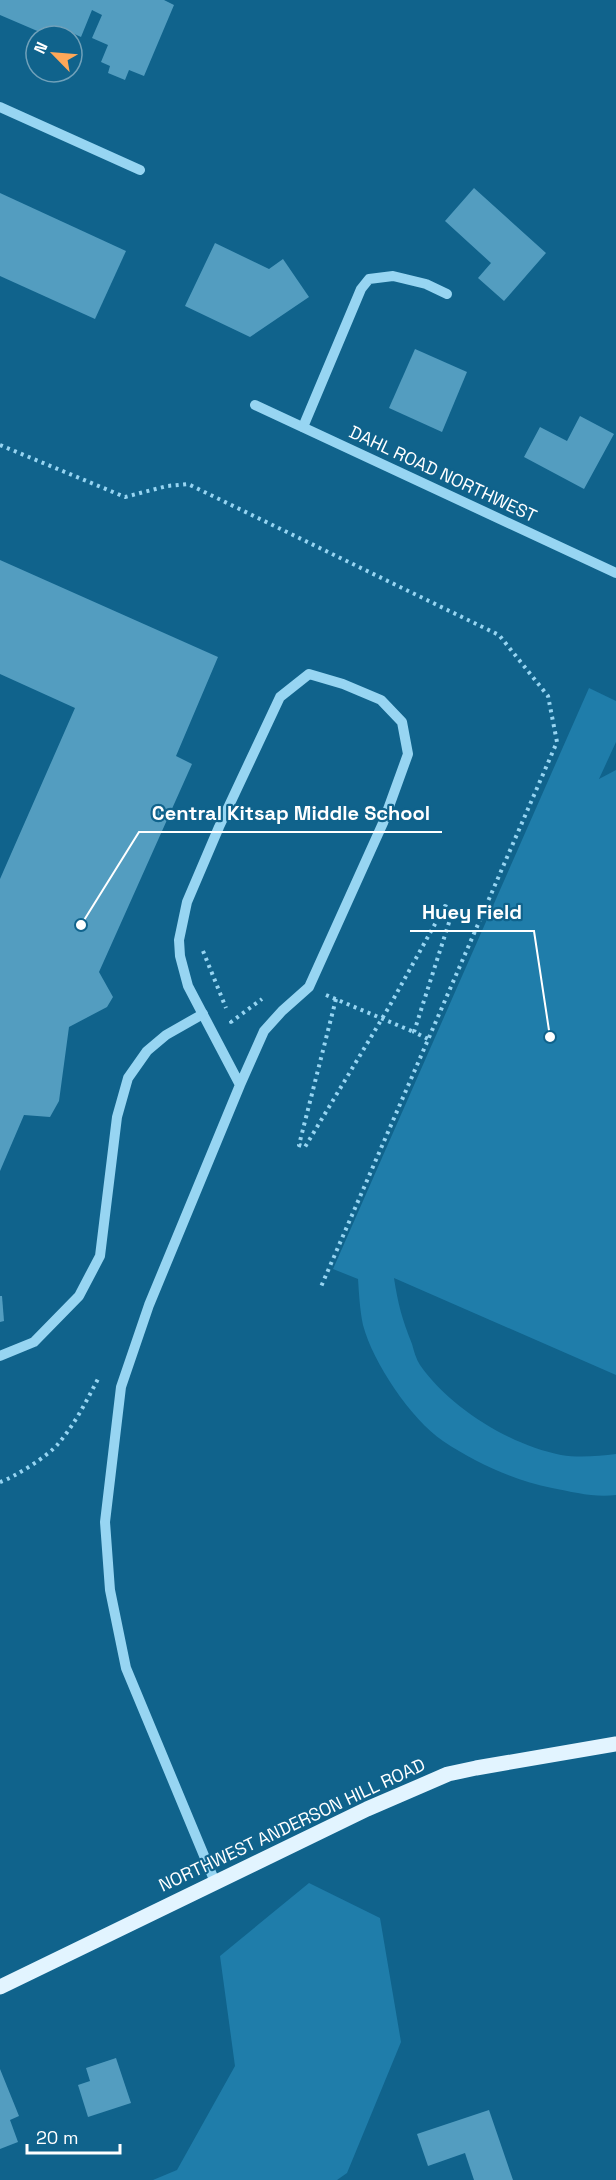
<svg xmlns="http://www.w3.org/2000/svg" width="616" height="2180" font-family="'Space Grotesk',sans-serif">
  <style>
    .green { fill: #1f7daa }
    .building { fill: #539dc0 }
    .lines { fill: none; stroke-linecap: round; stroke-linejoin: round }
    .path { stroke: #97d5f2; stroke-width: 4; stroke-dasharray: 3 4.5; stroke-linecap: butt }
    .minor { stroke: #97d5f2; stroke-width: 10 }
    .major { stroke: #e2f4ff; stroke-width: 15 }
    .labels { text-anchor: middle; stroke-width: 4.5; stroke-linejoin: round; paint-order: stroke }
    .street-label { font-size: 18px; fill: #fff; stroke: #10638c }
    .leader { fill: none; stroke: #fff; stroke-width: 2 }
    .callout-dot { fill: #fff; stroke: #10638c; stroke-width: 2 }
    .callout-label { font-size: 20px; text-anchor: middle; font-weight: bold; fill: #fff; stroke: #10638c; stroke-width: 4.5; stroke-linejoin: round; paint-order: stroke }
  </style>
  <rect width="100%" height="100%" fill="#10638c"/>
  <!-- green -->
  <g class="green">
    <path d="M589,688L616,701V742L599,779L616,770V1375L394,1278C398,1304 402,1319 412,1344C414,1351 416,1359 420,1365C450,1408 510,1445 561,1455C579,1458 599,1456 616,1454V1495C595,1498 573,1492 552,1488C513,1480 476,1463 443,1441C411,1419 373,1363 363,1325C360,1311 359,1294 358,1279L333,1269Z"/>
    <polygon points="309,1883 380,1918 401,2042 347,2173 337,2180 153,2180 177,2170 235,2066 220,1956"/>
  </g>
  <!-- building -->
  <g class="building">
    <polygon points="0,0 164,0 174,5 144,76 129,70 125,80 108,73 110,66 101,62 108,45 92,38 102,15 92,10 81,37 61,28 58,36 49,36 0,15"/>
    <polygon points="474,188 546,253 504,301 478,278 491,263 445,221"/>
    <polygon points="0,193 126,251 95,319 0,276"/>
    <polygon points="215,243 269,269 283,259 309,297 250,337 185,306"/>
    <polygon points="415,349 467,372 442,432 389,408"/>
    <polygon points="580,416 614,434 584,489 524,457 540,427 567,441"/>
    <polygon points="0,560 218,657 176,756 192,764 99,972 113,997 107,1007 69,1027 59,1101 50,1117 24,1115 0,1171 0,879 75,708 0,674"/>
    <polygon points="0,1296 2,1296 4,1321 0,1322"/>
    <polygon points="116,2058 131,2103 88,2117 78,2085 90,2081 86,2068"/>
    <polygon points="0,2069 19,2116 10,2120 18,2142 0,2149"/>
    <polygon points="489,2110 513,2180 474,2180 465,2153 428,2166 417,2134"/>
  </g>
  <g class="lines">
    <!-- path -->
    <g class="path">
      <polyline points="0,445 125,497 167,486 188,484 499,635 548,696 557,742 320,1289"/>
      <polyline points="203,951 226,1008"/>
      <polyline points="326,995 414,1032"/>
      <polyline points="336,999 299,1145 305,1147 389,1007 445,906 453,910 414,1032 428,1039"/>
      <polyline points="231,1021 231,1022 262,999"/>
      <path d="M0,1482C15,1477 48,1456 58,1444C75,1424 87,1400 99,1377"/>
    </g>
    <!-- minor -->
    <g class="minor">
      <polyline points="0,107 140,170"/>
      <polyline points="255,405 616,573"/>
      <polyline points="303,427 361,289 369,279 393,276 426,284 447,294"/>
      <polyline points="0,1356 34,1342 79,1296 100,1256 117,1117 128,1078 147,1051 166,1035 203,1014"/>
      <polyline points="215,1882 126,1668 110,1590 105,1522 121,1387 149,1305 240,1085 264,1031 282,1011 309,987 383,823 408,754 402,722 381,700 343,684 309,674 280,697 219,827 187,902 179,940 180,956 188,986 240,1085"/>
    </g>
    <!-- major -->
    <polyline class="major" points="0,1987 367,1809 448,1774 476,1768 616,1744"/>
  </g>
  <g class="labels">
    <!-- street labels -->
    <g class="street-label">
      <text transform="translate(443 474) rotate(25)" y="6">DAHL ROAD NORTHWEST</text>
      <text transform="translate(292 1825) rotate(-25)" y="6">NORTHWEST ANDERSON HILL ROAD</text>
    </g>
  </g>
  <!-- callouts -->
  <path class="leader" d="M81 925L139 832H442M550 1037L534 931H410"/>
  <g class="callout-dot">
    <circle cx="81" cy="925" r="6"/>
    <circle cx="550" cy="1037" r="6"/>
  </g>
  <g class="callout-label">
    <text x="291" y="820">Central Kitsap Middle School</text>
    <text x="472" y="919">Huey Field</text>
  </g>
  <!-- north arrow -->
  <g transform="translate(54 54) rotate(295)"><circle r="28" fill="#10638c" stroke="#70a1ba" stroke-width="1.5"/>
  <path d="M0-4.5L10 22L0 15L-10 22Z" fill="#ffa858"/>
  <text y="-9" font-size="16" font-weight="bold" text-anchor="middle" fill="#ffffff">N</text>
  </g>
  <!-- scale -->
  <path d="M27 2144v9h93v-9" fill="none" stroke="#ffffff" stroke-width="3"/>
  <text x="36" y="2144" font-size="18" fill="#ffffff" stroke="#10638c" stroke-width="4.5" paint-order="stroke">20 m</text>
</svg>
